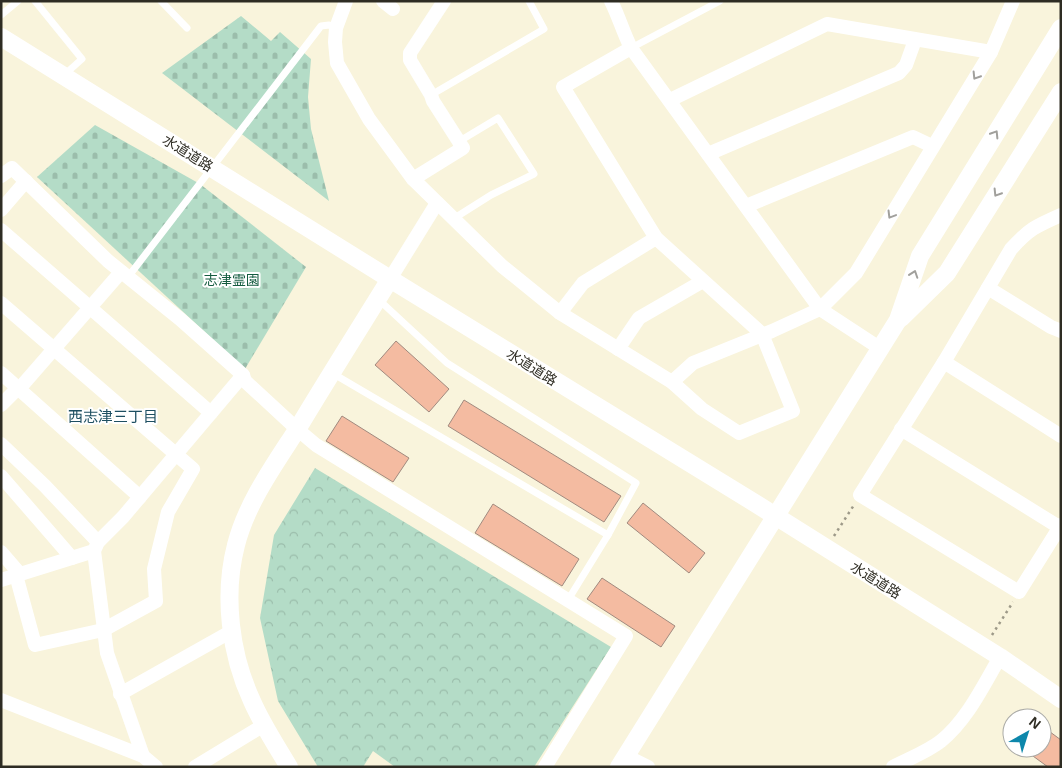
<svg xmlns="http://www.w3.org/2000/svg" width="1062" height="768" font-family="Helvetica,'Noto Sans JP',sans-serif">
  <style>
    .cemetery { fill: url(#cemetery-stones) }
    .park { fill: url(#park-crowns) }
    .building { fill: #f4bba1; stroke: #a18a7f }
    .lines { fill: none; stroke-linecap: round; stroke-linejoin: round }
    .path { stroke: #9d9988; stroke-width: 2.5; stroke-dasharray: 2.5 4; stroke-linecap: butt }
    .service { stroke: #fff; stroke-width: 7 }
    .minor { stroke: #fff; stroke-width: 14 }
    .tertiary { stroke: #fff; stroke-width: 18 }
    .oneway { stroke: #a1a09c }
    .labels { text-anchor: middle; stroke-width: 4; stroke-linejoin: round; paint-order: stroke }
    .street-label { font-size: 14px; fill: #2e2c23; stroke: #fff }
    .park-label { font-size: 14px; fill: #155c40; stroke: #fff }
    .neighbourhood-label { font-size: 15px; fill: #1e4f61; stroke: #fff }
  </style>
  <defs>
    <pattern id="cemetery-stones" width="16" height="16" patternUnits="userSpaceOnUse" patternTransform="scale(1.25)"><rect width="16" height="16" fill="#b4dcc7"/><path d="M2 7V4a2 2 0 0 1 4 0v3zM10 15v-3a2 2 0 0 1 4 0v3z" fill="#9bbdab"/></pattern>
    <pattern id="park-crowns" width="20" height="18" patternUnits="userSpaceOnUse" patternTransform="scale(1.25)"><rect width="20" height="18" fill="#b4dcc7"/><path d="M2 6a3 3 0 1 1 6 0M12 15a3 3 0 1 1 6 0" fill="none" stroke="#9bbdab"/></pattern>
  </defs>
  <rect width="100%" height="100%" fill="#f9f4dc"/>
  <!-- cemetery -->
  <g class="cemetery">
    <polygon points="241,16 271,41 280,32 311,59 308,97 311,129 329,201 162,73"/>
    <polygon points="95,125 200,184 306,267 245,369 37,177"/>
  </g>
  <!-- park -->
  <polygon class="park" points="315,468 611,647 534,767 395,767 373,751 363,767 318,767 278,701 260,618 274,535"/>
  <!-- building -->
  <g class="building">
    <polygon points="396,341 449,389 429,412 375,365"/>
    <polygon points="464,400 621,496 604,522 448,426"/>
    <polygon points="342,416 409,458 393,482 326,441"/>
    <polygon points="643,503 705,553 689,573 627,523"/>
    <polygon points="493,504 579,559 562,586 475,533"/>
    <polygon points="602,578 675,626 661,647 587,599"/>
    <polygon points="1042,726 1061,740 1061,767 1048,767 1022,748 1042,748"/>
  </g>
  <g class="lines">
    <!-- path -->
    <g class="path">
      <polyline points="834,536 854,505"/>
      <polyline points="992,635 1013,602"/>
    </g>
    <!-- service -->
    <g class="service">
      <polyline points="35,1 82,59 64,75"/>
      <polyline points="161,1 187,28"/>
      <polyline points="1,15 18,1"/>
      <polyline points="631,48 720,1"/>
      <polyline points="431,95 544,29 529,1"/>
      <polyline points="453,219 491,195 534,174 498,118 458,142"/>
      <polyline points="128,277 321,26 329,25 336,28"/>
      <polyline points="378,299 447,363 636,483 608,535"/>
      <polyline points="332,373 608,535 568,600"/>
    </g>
    <!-- minor -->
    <g class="minor">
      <polyline points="346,1 336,28 335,42 337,63 369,119 413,179 502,266 560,313 672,382 702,409 739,433 793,411 762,334 656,238 563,87 631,48"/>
      <polyline points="383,1 393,9"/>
      <path d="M611,1C619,17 623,32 631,48L820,309L881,349"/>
      <polyline points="670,100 827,24 991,52"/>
      <polyline points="708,154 899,73 906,65 915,40"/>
      <polyline points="1,176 12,168 108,261 180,319 243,375 245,381 297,429 316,445 626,636 545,767"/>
      <polyline points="413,179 463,148 433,101 431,95 410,60 410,53 444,1"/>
      <polyline points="746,206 913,137 932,146"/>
      <polyline points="1,210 26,181"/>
      <path d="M1061,215C1036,226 1029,229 1011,249L944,362L860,495L1019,592L1061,525"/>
      <polyline points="1,230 211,413"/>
      <polyline points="390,279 437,203"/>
      <polyline points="988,288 1051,327 1061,331"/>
      <polyline points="1,303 193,469 168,512 154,569 156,601 103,630 35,645 16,575"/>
      <polyline points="560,313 583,283 656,238"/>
      <polyline points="618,349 639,318 703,281"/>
      <polyline points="944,362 1061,436"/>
      <polyline points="1,373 140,497"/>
      <polyline points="672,382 693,363 772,331 820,309 856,273 991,52 1013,1"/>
      <polyline points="19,389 121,272"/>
      <polyline points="1,405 18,388"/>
      <polyline points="901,429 1059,527"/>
      <polyline points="1,444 45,486 98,542"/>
      <polyline points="1,476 72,558"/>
      <polyline points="1,552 20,574"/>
      <polyline points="1,580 94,551"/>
      <polyline points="120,694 232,631"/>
      <polyline points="1,700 143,756 156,767"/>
      <polyline points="143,756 107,653 94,551 98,542 123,517 243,375"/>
      <polyline points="626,756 648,767"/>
      <polyline points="195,767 264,725"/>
      <path d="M893,767C908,759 927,752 941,741C967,720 983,686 1000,657"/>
    </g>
    <!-- tertiary -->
    <g class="tertiary">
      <polyline points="1,37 390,279 758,505 1000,657 1061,699"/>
      <polyline points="901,318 947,273 1061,92"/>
      <path d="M289,767C276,745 262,724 252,701C230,654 223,595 236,545C247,502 275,464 298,428C328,378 359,329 390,279"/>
      <polyline points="619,767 898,320 920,256 1061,28"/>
    </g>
  </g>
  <!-- one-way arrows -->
  <defs><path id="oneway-chevron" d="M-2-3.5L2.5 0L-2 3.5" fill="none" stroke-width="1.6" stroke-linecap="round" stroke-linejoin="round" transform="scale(1.25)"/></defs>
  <g class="oneway">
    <use href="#oneway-chevron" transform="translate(976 76) rotate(122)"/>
    <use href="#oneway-chevron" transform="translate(995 134) rotate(-58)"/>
    <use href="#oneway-chevron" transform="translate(997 193) rotate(122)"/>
    <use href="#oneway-chevron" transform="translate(891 215) rotate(121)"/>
    <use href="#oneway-chevron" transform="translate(914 274) rotate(-71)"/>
  </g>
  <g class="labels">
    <!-- street labels -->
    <g class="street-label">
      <text transform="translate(188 153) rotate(32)" y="5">水道道路</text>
      <text transform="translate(532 367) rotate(32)" y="5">水道道路</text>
      <text transform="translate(876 580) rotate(32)" y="5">水道道路</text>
    </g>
    <!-- park labels -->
    <g class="park-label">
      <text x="232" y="285">志津霊園</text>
    </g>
    <!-- neighbourhood labels -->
    <g class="neighbourhood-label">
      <text x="113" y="422">西志津三丁目</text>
    </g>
  </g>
  <!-- border -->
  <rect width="1062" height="768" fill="none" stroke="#2e2c23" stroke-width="5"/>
  <!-- north arrow -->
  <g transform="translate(1027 733) rotate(39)"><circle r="24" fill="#ffffff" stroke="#ababa7"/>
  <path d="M0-4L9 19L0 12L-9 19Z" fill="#0d87ab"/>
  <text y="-8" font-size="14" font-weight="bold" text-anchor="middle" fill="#2e2c23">N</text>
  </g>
</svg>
